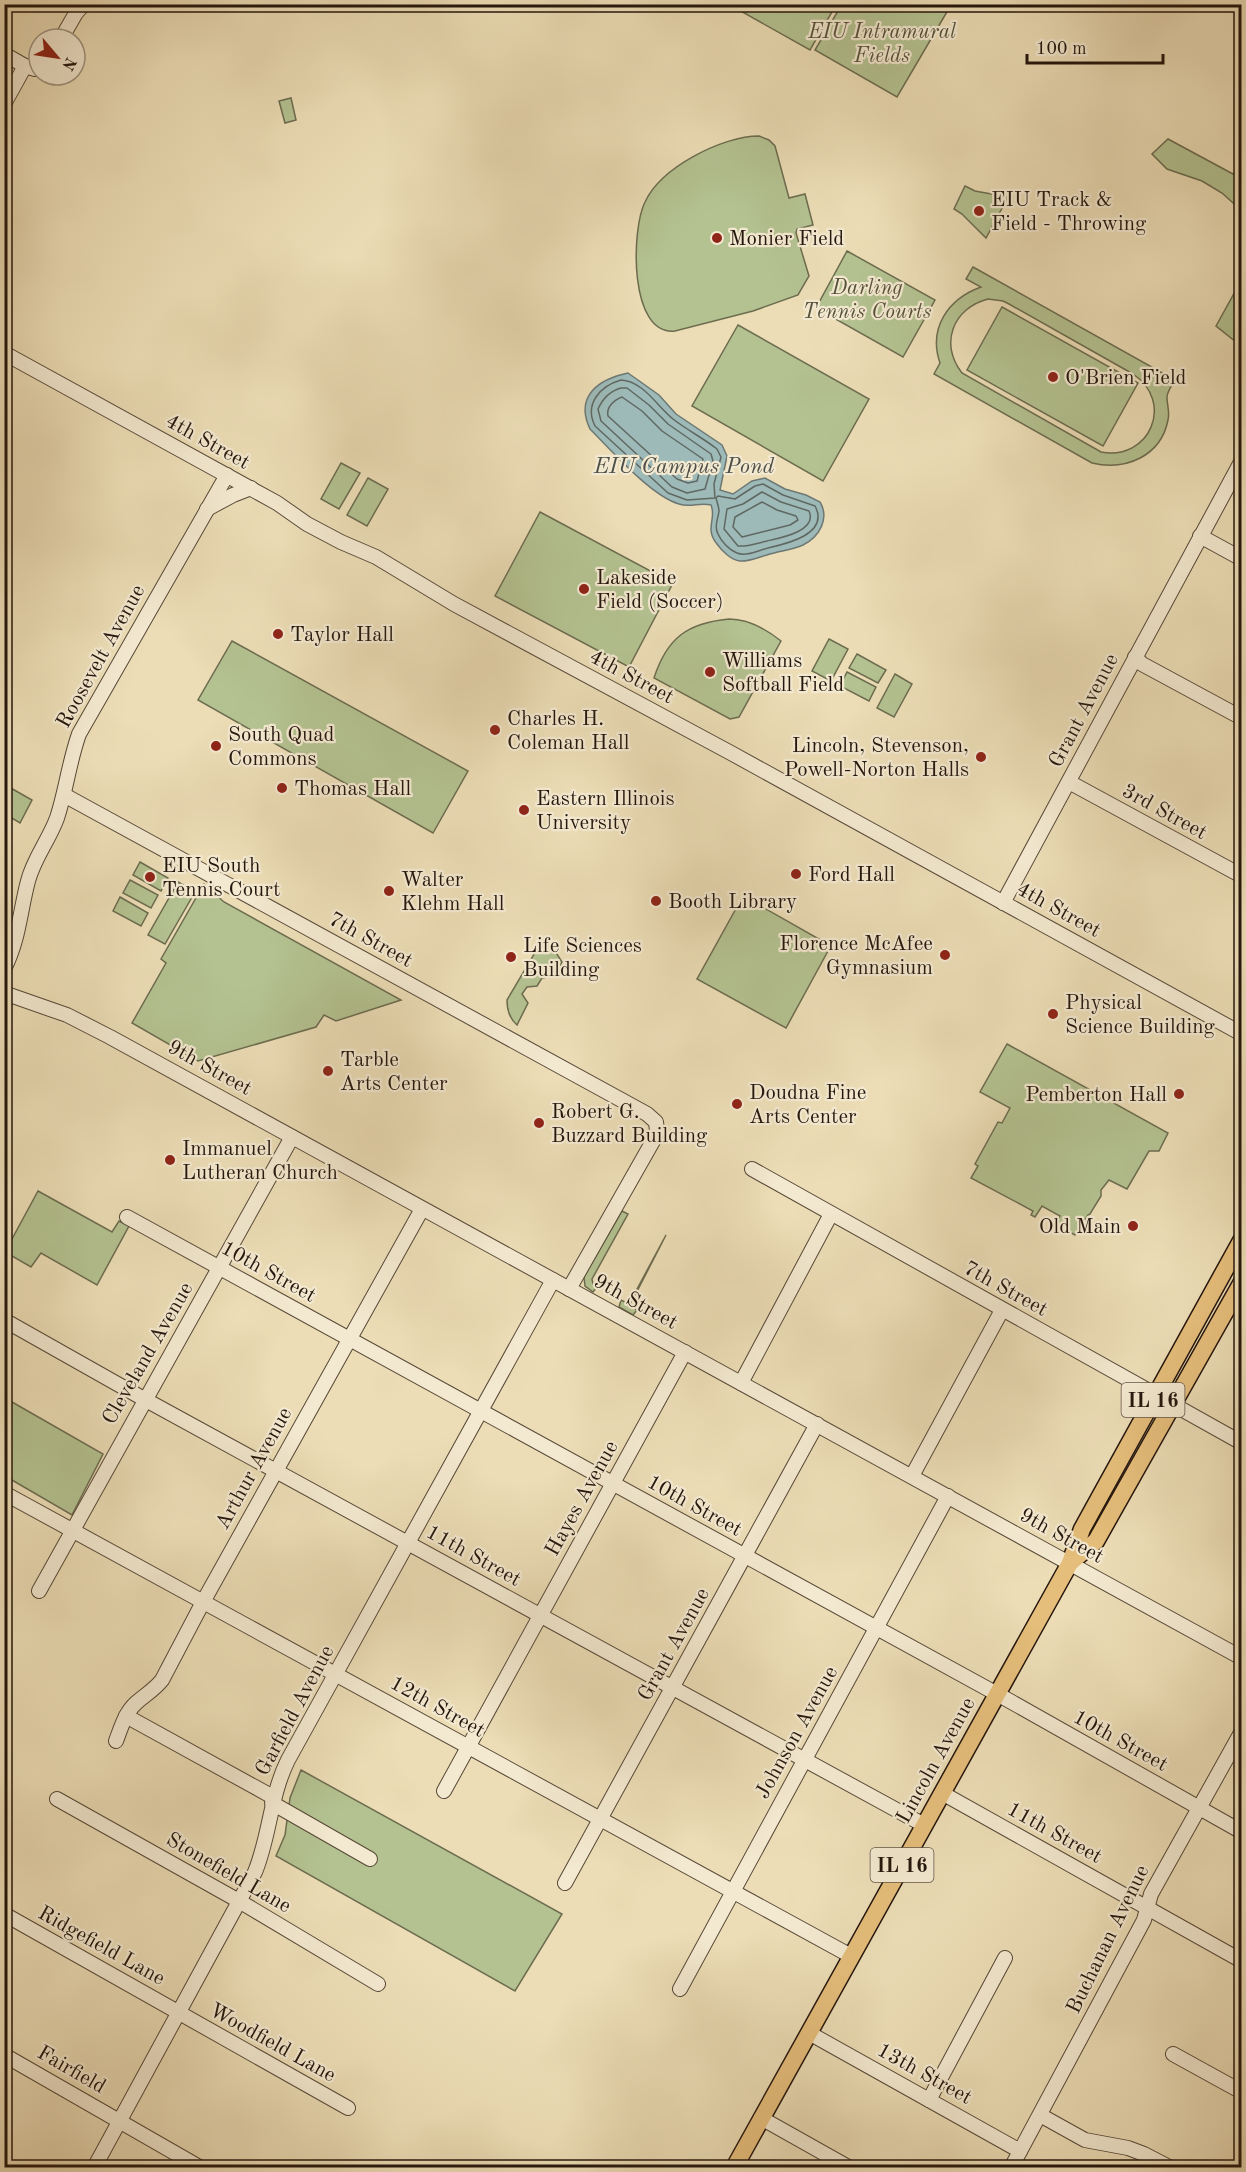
<svg xmlns="http://www.w3.org/2000/svg" width="1246" height="2172" font-family="'Old Standard TT',serif">
  <style>
    .green { fill: #b4c291; stroke: #6c6c4f; stroke-width: 1.5; fill-rule: evenodd }
    .water { fill: #9dbab8; stroke: #6d7874; stroke-width: 1.5 }
    .lines { fill: none; stroke-linecap: round; stroke-linejoin: round }
    .shore { stroke: #606862; stroke-width: 1.5 }
    .minor-casing { stroke: #564837; stroke-width: 16 }
    .major-casing { stroke: #24160d; stroke-width: 19 }
    .minor { stroke: #f3e9d0; stroke-width: 14 }
    .major { stroke: #e6be7b; stroke-width: 16 }
    .poi-dot { fill: #8f2418; stroke: #f3e9d0; stroke-width: 2 }
    .labels { text-anchor: middle; stroke-width: 4.5; stroke-linejoin: round; paint-order: stroke }
    .shield { fill: #f3e9d0; stroke: #625548; stroke-width: 1.5 }
    .shield-label { font-size: 20px; font-weight: bold; fill: #24160d }
    .park-label { font-size: 21px; font-style: italic; fill: #56523b; stroke: #f3e9d0 }
    .poi-label { font-size: 21px; fill: #24160d; stroke: #f3e9d0; text-anchor: start }
    .street-label { font-size: 21px; fill: #24160d; stroke: #f3e9d0 }
    .water-label { font-size: 22px; font-style: italic; fill: #4e4f49; stroke: #f3e9d0 }
  </style>
  <rect width="100%" height="100%" fill="#ecddb6"/>
  <filter id="stains"><feTurbulence type="fractalNoise" baseFrequency=".00333" numOctaves="4"/><feColorMatrix values="0 0 0 0 .2 0 0 0 0 .09 0 0 0 0 .02 0 0 0 .5 -.17"/></filter>
  <radialGradient id="worn" r=".72"><stop offset=".6" stop-color="#630" stop-opacity="0"/><stop offset="1" stop-color="#630" stop-opacity=".3"/></radialGradient>
  <!-- green -->
  <g class="green">
    <polygon points="842,4 951,4 951,5 897,97 815,50"/>
    <polygon points="730,5 836,5 810,50"/>
    <polygon points="291,98 296,120 285,123 279,101"/>
    <path d="M759,136L769,140L775,146L789,198L805,194L813,225L797,229L796,233L809,276L798,295L753,311L675,331C629,336 631,230 645,202C661,167 723,136 759,136Z"/>
    <polygon points="1168,139 1233,174 1241,168 1241,210 1222,193 1202,181 1167,169 1152,154"/>
    <polygon points="965,186 975,191 1008,197 986,238 962,214 954,209"/>
    <polygon points="847,251 935,300 903,357 816,308"/>
    <path d="M973,267L1175,380C1172,385 1167,392 1167,397C1167,405 1170,412 1168,420C1161,456 1126,471 1092,463L934,374L940,363C928,328 948,299 981,287L966,279ZM988,299L1003,301L1009,304L1133,374C1175,402 1150,461 1101,452L962,373C939,344 953,308 988,299Z"/>
    <polygon points="1241,281 1241,346 1216,326"/>
    <polygon points="1002,307 1138,383 1103,446 967,370"/>
    <polygon points="738,325 869,399 823,481 692,406"/>
    <polygon points="341,463 360,473 339,509 321,499"/>
    <polygon points="368,478 388,489 367,526 347,515"/>
    <polygon points="540,512 673,583 629,667 495,596"/>
    <path d="M729,619C749,619 766,629 781,641L739,717L730,719L654,678C667,638 687,623 729,619Z"/>
    <polygon points="829,639 848,649 831,681 812,671"/>
    <polygon points="232,641 468,771 433,833 198,700"/>
    <polygon points="857,654 886,670 878,683 849,668"/>
    <polygon points="847,672 876,687 869,701 840,686"/>
    <polygon points="895,674 912,684 894,717 877,708"/>
    <polygon points="9,787 32,800 20,823 5,814 5,795"/>
    <polygon points="140,862 168,878 161,891 133,875"/>
    <polygon points="130,880 158,895 151,908 123,893"/>
    <polygon points="178,882 195,892 165,944 148,935"/>
    <polygon points="204,884 224,902 401,1000 336,1021 324,1015 316,1027 198,1061 132,1023 166,963 161,959"/>
    <polygon points="743,896 826,943 828,951 786,1028 697,979"/>
    <polygon points="120,897 148,913 141,926 113,911"/>
    <path d="M543,939L550,943L562,962L554,976L542,978L537,986L527,987L522,994L528,1003L517,1025C510,1019 507,1009 507,1000Z"/>
    <polygon points="1007,1044 1168,1133 1159,1151 1149,1151 1127,1189 1109,1180 1101,1190 1101,1196 1090,1214 1088,1215 1075,1235 1060,1227 1058,1230 1054,1228 1060,1216 1042,1206 1035,1217 1031,1215 1033,1211 971,1178 978,1166 975,1164 998,1122 1002,1123 1010,1108 980,1092"/>
    <polygon points="38,1191 112,1232 119,1221 129,1226 97,1285 41,1253 31,1267 5,1252"/>
    <polygon points="622,1211 628,1214 592,1279 593,1284 597,1287 593,1292 585,1286 584,1277"/>
    <polygon points="666,1235 630,1305 637,1310 633,1315 619,1307 621,1300 629,1304"/>
    <polygon points="5,1398 103,1454 72,1515 5,1476"/>
    <polygon points="301,1770 562,1914 515,1991 276,1856 285,1835 290,1798"/>
  </g>
  <!-- water -->
  <path class="water" d="M628,373L659,395L676,414L722,445L727,456L720,490L733,494L752,481L765,478L785,489L806,495L820,502C830,519 819,537 803,545C792,550 779,551 767,555C759,557 748,562 740,561C731,560 722,551 717,544C704,528 717,519 711,505C700,502 690,508 679,504C651,496 611,450 590,429C574,395 600,379 628,373Z"/>
  <g class="lines">
    <!-- shore -->
    <g class="shore">
      <path d="M621,380C643,381 657,406 673,419C687,430 703,438 717,449L721,457L714,484L715,498L687,500L668,493L595,426C584,404 600,386 621,380Z"/>
      <path d="M621,388H627L649,405L668,424L711,454L713,461L705,489L687,493L672,487L601,421L598,409C603,398 610,391 621,388Z"/>
      <path d="M622,397L642,411L662,431L703,459L697,481L688,483L677,479L608,416C606,407 614,400 622,397Z"/>
      <path d="M763,484L783,495L815,506C830,534 786,544 768,548C759,550 746,557 737,553C729,550 721,541 718,534C714,526 718,519 719,511C719,507 717,502 716,498L718,496L735,499L755,486Z"/>
      <path d="M762,492L781,502L809,511C818,531 780,538 767,541C757,543 748,547 738,546L724,529L727,509L743,504Z"/>
      <polygon points="762,502 777,510 796,516 798,520 790,525 742,537 733,527 735,517"/>
    </g>
    <defs>
      <g id="minor">
        <polyline points="61,39 76,13 84,4"/>
        <polyline points="4,54 25,66 35,69 39,67"/>
        <polyline points="4,104 25,66"/>
        <polyline points="4,353 277,503 307,524 341,542 376,557 454,604 731,753 1242,1034"/>
        <polyline points="207,509 233,495 251,488"/>
        <polyline points="1200,536 1242,559"/>
        <polyline points="1135,657 1142,664 1242,718"/>
        <polyline points="1069,782 1242,876"/>
        <polyline points="64,795 647,1114 656,1122 657,1131 653,1141 569,1289"/>
        <polyline points="1003,903 1242,460"/>
        <path d="M4,969C19,940 20,911 28,881C34,858 49,840 57,818C66,791 69,762 79,734L227,475"/>
        <polyline points="4,993 67,1015 110,1037 1242,1658"/>
        <polyline points="752,1169 1242,1443"/>
        <polyline points="127,1217 1008,1700 1242,1832"/>
        <polyline points="4,1320 144,1399 924,1825"/>
        <polyline points="741,1383 831,1214"/>
        <polyline points="912,1476 1002,1310"/>
        <polyline points="4,1493 851,1956"/>
        <polyline points="39,1591 292,1137"/>
        <polyline points="126,1716 273,1797"/>
        <path d="M116,1741C121,1728 125,1713 136,1703C145,1695 154,1690 162,1680L203,1602L422,1209"/>
        <polyline points="444,1791 685,1352"/>
        <polyline points="942,1793 1242,1961"/>
        <polyline points="57,1799 239,1901 378,1984"/>
        <polyline points="272,1803 370,1859"/>
        <polyline points="565,1883 817,1424"/>
        <polyline points="4,1914 348,2108"/>
        <polyline points="680,1989 948,1496"/>
        <polyline points="809,2033 1020,2151"/>
        <polyline points="1173,2054 1242,2092"/>
        <polyline points="4,2055 201,2168"/>
        <polyline points="929,2100 1005,1958"/>
        <polyline points="1040,2115 1085,2140 1128,2148 1144,2154 1171,2168"/>
        <polyline points="761,2118 850,2168"/>
        <path d="M94,2168L255,1872C270,1836 270,1796 288,1760L553,1280"/>
        <polyline points="1011,2168 1144,1920 1151,1894 1242,1731"/>
      </g>
      <g id="major">
        <polyline points="1071,1562 1096,1541 1242,1282"/>
        <polyline points="734,2168 1070,1563 1082,1529 1093,1509 1242,1239"/>
      </g>
    </defs>
    <!-- minor casing -->
    <use href="#minor" class="minor-casing"/>
    <!-- major casing -->
    <use href="#major" class="major-casing"/>
    <!-- minor -->
    <use href="#minor" class="minor"/>
    <!-- major -->
    <use href="#major" class="major"/>
  </g>
  <!-- markers -->
  <g class="poi-dot">
    <circle cx="979" cy="211" r="6"/>
    <circle cx="717" cy="238" r="6"/>
    <circle cx="1053" cy="377" r="6"/>
    <circle cx="584" cy="589" r="6"/>
    <circle cx="278" cy="634" r="6"/>
    <circle cx="710" cy="672" r="6"/>
    <circle cx="495" cy="730" r="6"/>
    <circle cx="216" cy="746" r="6"/>
    <circle cx="981" cy="757" r="6"/>
    <circle cx="282" cy="788" r="6"/>
    <circle cx="524" cy="810" r="6"/>
    <circle cx="796" cy="874" r="6"/>
    <circle cx="150" cy="877" r="6"/>
    <circle cx="389" cy="891" r="6"/>
    <circle cx="656" cy="901" r="6"/>
    <circle cx="945" cy="955" r="6"/>
    <circle cx="511" cy="957" r="6"/>
    <circle cx="1053" cy="1014" r="6"/>
    <circle cx="328" cy="1071" r="6"/>
    <circle cx="1179" cy="1094" r="6"/>
    <circle cx="737" cy="1104" r="6"/>
    <circle cx="539" cy="1123" r="6"/>
    <circle cx="170" cy="1160" r="6"/>
    <circle cx="1133" cy="1226" r="6"/>
  </g>
  <g class="labels">
    <!-- shield labels -->
    <g class="shield">
      <rect x="1121.5" y="1383" width="63" height="34" rx="4.5"/>
      <rect x="870.5" y="1848" width="63" height="34" rx="4.5"/>
    </g>
    <g class="shield-label">
      <text x="1153" y="1407">IL 16</text>
      <text x="902" y="1872">IL 16</text>
    </g>
    <!-- park labels -->
    <g class="park-label">
      <text x="882" y="38">EIU Intramural<tspan x="882" dy="24">Fields</tspan></text>
      <text x="867" y="294">Darling<tspan x="867" dy="24">Tennis Courts</tspan></text>
    </g>
    <!-- poi labels -->
    <g class="poi-label">
      <text x="991" y="206">EIU Track &amp;<tspan x="991" dy="24">Field - Throwing</tspan></text>
      <text x="729" y="245">Monier Field</text>
      <text x="1065" y="384">O'Brien Field</text>
      <text x="596" y="584">Lakeside<tspan x="596" dy="24">Field (Soccer)</tspan></text>
      <text x="290" y="641">Taylor Hall</text>
      <text x="722" y="667">Williams<tspan x="722" dy="24">Softball Field</tspan></text>
      <text x="507" y="725">Charles H.<tspan x="507" dy="24">Coleman Hall</tspan></text>
      <text x="228" y="741">South Quad<tspan x="228" dy="24">Commons</tspan></text>
      <text x="969" y="752" text-anchor="end">Lincoln, Stevenson,<tspan x="969" dy="24">Powell-Norton Halls</tspan></text>
      <text x="294" y="795">Thomas Hall</text>
      <text x="536" y="805">Eastern Illinois<tspan x="536" dy="24">University</tspan></text>
      <text x="162" y="872">EIU South<tspan x="162" dy="24">Tennis Court</tspan></text>
      <text x="808" y="881">Ford Hall</text>
      <text x="401" y="886">Walter<tspan x="401" dy="24">Klehm Hall</tspan></text>
      <text x="668" y="908">Booth Library</text>
      <text x="933" y="950" text-anchor="end">Florence McAfee<tspan x="933" dy="24">Gymnasium</tspan></text>
      <text x="523" y="952">Life Sciences<tspan x="523" dy="24">Building</tspan></text>
      <text x="1065" y="1009">Physical<tspan x="1065" dy="24">Science Building</tspan></text>
      <text x="340" y="1066">Tarble<tspan x="340" dy="24">Arts Center</tspan></text>
      <text x="749" y="1099">Doudna Fine<tspan x="749" dy="24">Arts Center</tspan></text>
      <text x="1167" y="1101" text-anchor="end">Pemberton Hall</text>
      <text x="551" y="1118">Robert G.<tspan x="551" dy="24">Buzzard Building</tspan></text>
      <text x="182" y="1155">Immanuel<tspan x="182" dy="24">Lutheran Church</tspan></text>
      <text x="1121" y="1233" text-anchor="end">Old Main</text>
    </g>
    <!-- street labels -->
    <g class="street-label">
      <text transform="translate(208 441) rotate(29)" y="7">4th Street</text>
      <text transform="translate(100 656) rotate(-61)" y="7">Roosevelt Avenue</text>
      <text transform="translate(632 676) rotate(28)" y="7">4th Street</text>
      <text transform="translate(1083 710) rotate(-62)" y="7">Grant Avenue</text>
      <text transform="translate(1165 811) rotate(29)" y="7">3rd Street</text>
      <text transform="translate(1059 909) rotate(29)" y="7">4th Street</text>
      <text transform="translate(371 939) rotate(29)" y="7">7th Street</text>
      <text transform="translate(210 1067) rotate(29)" y="7">9th Street</text>
      <text transform="translate(269 1271) rotate(29)" y="7">10th Street</text>
      <text transform="translate(1006 1288) rotate(29)" y="7">7th Street</text>
      <text transform="translate(636 1301) rotate(29)" y="7">9th Street</text>
      <text transform="translate(147 1353) rotate(-60)" y="7">Cleveland Avenue</text>
      <text transform="translate(253 1468) rotate(-61)" y="7">Arthur Avenue</text>
      <text transform="translate(581 1498) rotate(-61)" y="7">Hayes Avenue</text>
      <text transform="translate(695 1505) rotate(29)" y="7">10th Street</text>
      <text transform="translate(1062 1535) rotate(29)" y="7">9th Street</text>
      <text transform="translate(474 1555) rotate(29)" y="7">11th Street</text>
      <text transform="translate(673 1644) rotate(-61)" y="7">Grant Avenue</text>
      <text transform="translate(438 1706) rotate(29)" y="7">12th Street</text>
      <text transform="translate(294 1710) rotate(-62)" y="7">Garfield Avenue</text>
      <text transform="translate(796 1732) rotate(-61)" y="7">Johnson Avenue</text>
      <text transform="translate(1121 1740) rotate(29)" y="7">10th Street</text>
      <text transform="translate(935 1760) rotate(-61)" y="7">Lincoln Avenue</text>
      <text transform="translate(1055 1832) rotate(29)" y="7">11th Street</text>
      <text transform="translate(229 1872) rotate(30)" y="7">Stonefield Lane</text>
      <text transform="translate(1107 1939) rotate(-64)" y="7">Buchanan Avenue</text>
      <text transform="translate(102 1945) rotate(29)" y="7">Ridgefield Lane</text>
      <text transform="translate(273 2042) rotate(29)" y="7">Woodfield Lane</text>
      <text transform="translate(72 2069) rotate(30)" y="7">Fairfield</text>
      <text transform="translate(925 2073) rotate(29)" y="7">13th Street</text>
    </g>
    <!-- water labels -->
    <g class="water-label">
      <text x="684" y="473">EIU Campus Pond</text>
    </g>
  </g>
  <!-- margin -->
  <rect width="1246" height="2172" fill="none" stroke="#ecddb6" stroke-width="24"/>
  <rect x="6" y="6" width="1234" height="2160" fill="none" stroke="#24160d" stroke-width="3"/>
  <rect x="12" y="12" width="1222" height="2148" fill="none" stroke="#24160d" stroke-width="1.5"/>
  <!-- north arrow -->
  <g transform="translate(57 57) rotate(119)"><circle r="28" fill="#f3e9d0" stroke="#a09582" stroke-width="1.5"/>
  <path d="M0-4.5L10 22L0 15L-10 22Z" fill="#8f2418"/>
  <text y="-9" font-size="16" font-weight="bold" text-anchor="middle" fill="#24160d">N</text>
  </g>
  <!-- scale -->
  <path d="M1027 54v9h136v-9" fill="none" stroke="#24160d" stroke-width="3"/>
  <text x="1036" y="54" font-size="18" fill="#24160d" stroke="#f3e9d0" stroke-width="4.5" paint-order="stroke">100 m</text>
  <rect width="100%" height="100%" filter="url(#stains)"/>
  <rect width="100%" height="100%" fill="url(#worn)"/>
</svg>
